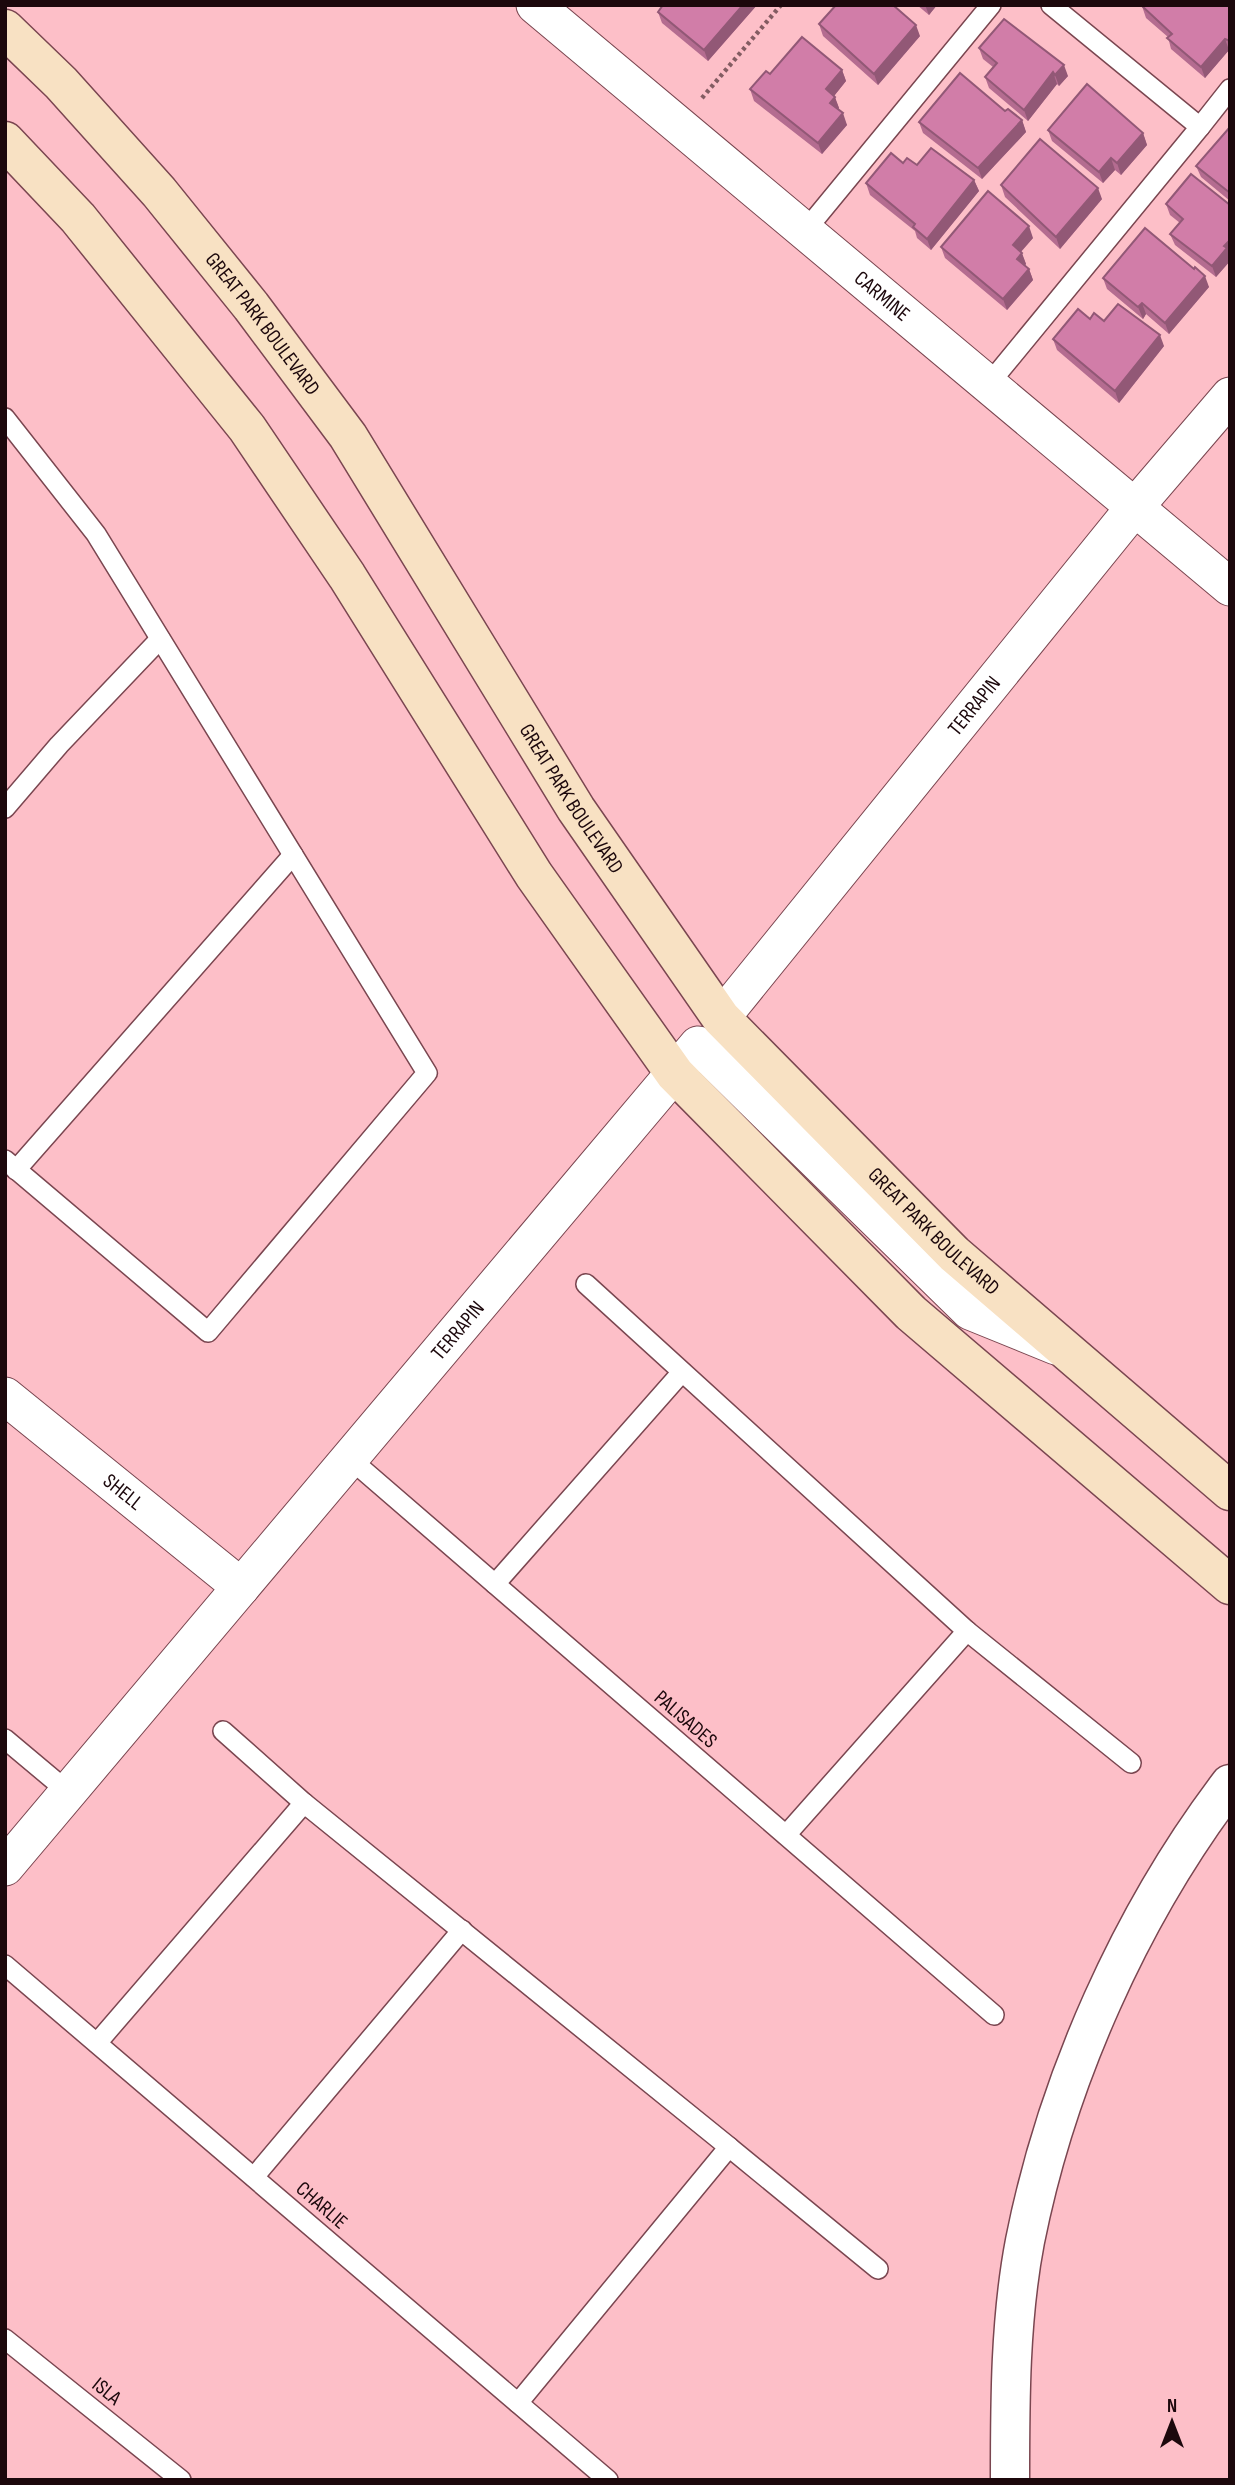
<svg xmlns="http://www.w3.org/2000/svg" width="1235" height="2485" font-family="'Sofia Sans Condensed',sans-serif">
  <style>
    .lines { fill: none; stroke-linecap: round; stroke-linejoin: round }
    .service-casing { stroke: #7a4650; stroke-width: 22 }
    .minor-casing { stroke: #7a4650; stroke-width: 39 }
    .tertiary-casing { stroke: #7a4650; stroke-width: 41 }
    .secondary-casing { stroke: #7a4650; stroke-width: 41 }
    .path { stroke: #835c62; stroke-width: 4.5; stroke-dasharray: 3.5 3.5; stroke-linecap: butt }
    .service { stroke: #fff; stroke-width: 19 }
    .minor { stroke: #fff; stroke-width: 37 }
    .tertiary { stroke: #fff; stroke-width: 38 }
    .secondary { stroke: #f8e1c3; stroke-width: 38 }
    .wall { fill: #b46c90 }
    .shaded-wall { fill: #925876 }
    .building { fill: #d17da8; stroke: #925876; stroke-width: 2 }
    .labels { text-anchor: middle; stroke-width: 5; stroke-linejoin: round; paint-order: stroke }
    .street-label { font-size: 21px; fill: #1c080c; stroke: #fdbfc8 }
  </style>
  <rect width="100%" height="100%" fill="#fdbfc8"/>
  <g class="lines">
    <defs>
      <g id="service">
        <polyline points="1200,127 1230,89"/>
        <polyline points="805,231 991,5"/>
        <polyline points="988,385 1200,127 1051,5"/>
        <polyline points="5,418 96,534 427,1073 208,1332 5,1160"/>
        <polyline points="5,808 59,745 160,639"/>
        <polyline points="16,1170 293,855"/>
        <polyline points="586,1284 967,1631 786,1835"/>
        <polyline points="348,1457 994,2015"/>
        <polyline points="495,1584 682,1372"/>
        <polyline points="967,1631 1131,1763"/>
        <polyline points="223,1731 304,1803"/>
        <polyline points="5,1739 67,1791"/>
        <polyline points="5,1965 608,2480"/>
        <polyline points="97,2043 304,1803 729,2147 518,2403"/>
        <polyline points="729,2147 878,2269"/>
        <polyline points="254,2177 462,1930"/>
        <polyline points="5,2339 181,2480"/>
      </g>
      <g id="minor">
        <path id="s1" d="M535,5L1230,587"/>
        <path id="s2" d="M721,1018L1134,508L1230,396"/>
        <path id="s3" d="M5,1396L241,1587"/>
        <path id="s4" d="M5,1867L698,1045L970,1311L1056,1346"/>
      </g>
      <path id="tertiary" d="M1010,2480C1010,2401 1010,2319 1025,2241C1057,2080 1131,1914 1230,1784"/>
      <g id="secondary">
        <path id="s5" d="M5,29L61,83L159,192L251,306L348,436L576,809L721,1018L954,1254L1230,1491"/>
        <polyline points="5,141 78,218 247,428 347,576 534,875 675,1074 911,1313 1230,1585"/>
      </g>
    </defs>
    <!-- service casing -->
    <use href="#service" class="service-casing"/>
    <!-- minor casing -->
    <use href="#minor" class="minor-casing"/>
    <!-- tertiary casing -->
    <use href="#tertiary" class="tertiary-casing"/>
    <!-- secondary casing -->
    <use href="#secondary" class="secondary-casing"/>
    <!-- path -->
    <polyline class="path" points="702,98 781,5"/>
    <!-- service -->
    <use href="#service" class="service"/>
    <!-- minor -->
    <use href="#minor" class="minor"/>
    <!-- tertiary -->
    <use href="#tertiary" class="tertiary"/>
    <!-- secondary -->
    <use href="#secondary" class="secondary"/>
  </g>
  <!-- wall -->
  <g class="wall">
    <polygon points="757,5 708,61 662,23 658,12"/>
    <polygon points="917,5 937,5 929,15"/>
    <polygon points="1230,5 1230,50 1229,50 1205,78 1171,49 1168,37 1146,18 1142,6"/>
    <polygon points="819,24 920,36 878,85 823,36"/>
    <polygon points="979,48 1068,76 1059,86 1057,84 1028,121 989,88 985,77 993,67 983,59"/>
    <polygon points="842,70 846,81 834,96 839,108 838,110 847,125 822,154 754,101 750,89"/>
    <polygon points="1005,111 1022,120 1026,132 982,179 923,133 919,122"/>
    <polygon points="1230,127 1230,201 1201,177 1196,166"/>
    <polygon points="1048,130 1143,133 1147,145 1121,175 1115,170 1103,183 1052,141"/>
    <polygon points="903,163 974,180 979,191 931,250 917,238 915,231 870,195 866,183"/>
    <polygon points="1001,185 1102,199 1060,249 1005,197"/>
    <polygon points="1166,204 1230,205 1230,261 1216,277 1175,245 1170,234 1180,223 1170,215"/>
    <polygon points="1033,238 1021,252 1026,264 1025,265 1029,269 1033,280 1007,310 945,258 941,247"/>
    <polygon points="1194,269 1209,287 1169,334 1146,314 1143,319 1107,289 1103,278"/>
    <polygon points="1090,319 1104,321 1164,346 1119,403 1057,350 1053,339"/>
  </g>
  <!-- shaded-wall -->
  <g class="shaded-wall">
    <polygon points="743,5 757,5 708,61 704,50"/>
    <polygon points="925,5 937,5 929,15"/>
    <polygon points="916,25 920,36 878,85 874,74"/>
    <polygon points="1225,39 1229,50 1205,78 1201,67"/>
    <polygon points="1064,65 1068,76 1059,86 1055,75"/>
    <polygon points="842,70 846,81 830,101 826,89"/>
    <polygon points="1053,72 1057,84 1028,121 1024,110"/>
    <polygon points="835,97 839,108 834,114 830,103"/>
    <polygon points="843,113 847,125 822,154 818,143"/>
    <polygon points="1022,120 1026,132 982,179 978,168"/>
    <polygon points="1143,133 1147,145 1121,175 1117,163"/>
    <polygon points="1111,158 1115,170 1103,183 1099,172"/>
    <polygon points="974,180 979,191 931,250 927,239"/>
    <polygon points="1098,188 1102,199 1060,249 1056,237"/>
    <polygon points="1029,226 1033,238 1017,256 1013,245"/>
    <polygon points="1230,240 1230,261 1216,277 1212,266 1224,246"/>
    <polygon points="1022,253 1026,264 1021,270 1017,259"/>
    <polygon points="1029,269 1033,280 1007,310 1003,299"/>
    <polygon points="1205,276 1209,287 1169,334 1165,323"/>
    <polygon points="1142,303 1146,314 1143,319 1138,307"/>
    <polygon points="1160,335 1164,346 1119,403 1115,391"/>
  </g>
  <!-- building -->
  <g class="building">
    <polygon points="663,5 743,5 704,50 658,12"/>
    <polygon points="836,5 893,5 916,25 874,74 819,24"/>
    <polygon points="1143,5 1230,5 1230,41 1225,39 1201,67 1167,38 1172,34 1142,6"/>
    <polygon points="1004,19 1064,65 1055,75 1053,72 1024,110 985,77 997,63 979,48"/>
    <polygon points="802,37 842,70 826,89 835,97 830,103 843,113 818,143 750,89 766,71 770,74"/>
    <polygon points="960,73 1005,111 1008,109 1022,120 978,168 919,122"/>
    <polygon points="1087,84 1143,133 1117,163 1111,158 1099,172 1048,130"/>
    <polygon points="1230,127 1230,193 1196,166"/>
    <polygon points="1040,139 1098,188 1056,237 1001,185"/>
    <polygon points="931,148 974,180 927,239 913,227 915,224 866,183 891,153 903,163 907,158 917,165"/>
    <polygon points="1191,174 1230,205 1230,240 1224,246 1227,248 1212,266 1170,234 1183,219 1166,204"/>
    <polygon points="988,191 1029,226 1013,245 1022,253 1017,259 1029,269 1003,299 941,247"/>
    <polygon points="1145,228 1194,269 1195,267 1205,276 1165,323 1142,303 1138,307 1103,278"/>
    <polygon points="1118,304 1160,335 1115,391 1053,339 1078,309 1090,319 1094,313 1104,321"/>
  </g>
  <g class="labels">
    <!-- street labels -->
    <g class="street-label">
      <text dy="7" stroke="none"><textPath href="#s1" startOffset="453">CARMINE</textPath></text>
      <text dy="7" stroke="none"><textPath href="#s5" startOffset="392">GREAT PARK BOULEVARD</textPath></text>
      <text dy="7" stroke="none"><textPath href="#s2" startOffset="402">TERRAPIN</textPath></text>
      <text dy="7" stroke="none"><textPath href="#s5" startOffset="959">GREAT PARK BOULEVARD</textPath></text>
      <text dy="7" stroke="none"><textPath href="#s5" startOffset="1526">GREAT PARK BOULEVARD</textPath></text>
      <text dy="7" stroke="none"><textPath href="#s4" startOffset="702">TERRAPIN</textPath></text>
      <text dy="7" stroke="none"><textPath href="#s3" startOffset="152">SHELL</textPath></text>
      <text transform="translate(686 1719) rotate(41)" y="7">PALISADES</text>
      <text transform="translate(322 2205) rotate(41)" y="7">CHARLIE</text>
      <text transform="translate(107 2391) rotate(39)" y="7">ISLA</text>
    </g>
  </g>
  <!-- border -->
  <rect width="1235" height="2485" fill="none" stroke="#1c080c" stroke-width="14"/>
  <!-- north arrow -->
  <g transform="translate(1172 2422)" stroke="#fdbfc8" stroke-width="5" paint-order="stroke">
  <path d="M0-5L12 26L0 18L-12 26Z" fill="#1c080c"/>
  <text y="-10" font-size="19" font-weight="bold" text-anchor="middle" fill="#1c080c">N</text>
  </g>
</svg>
